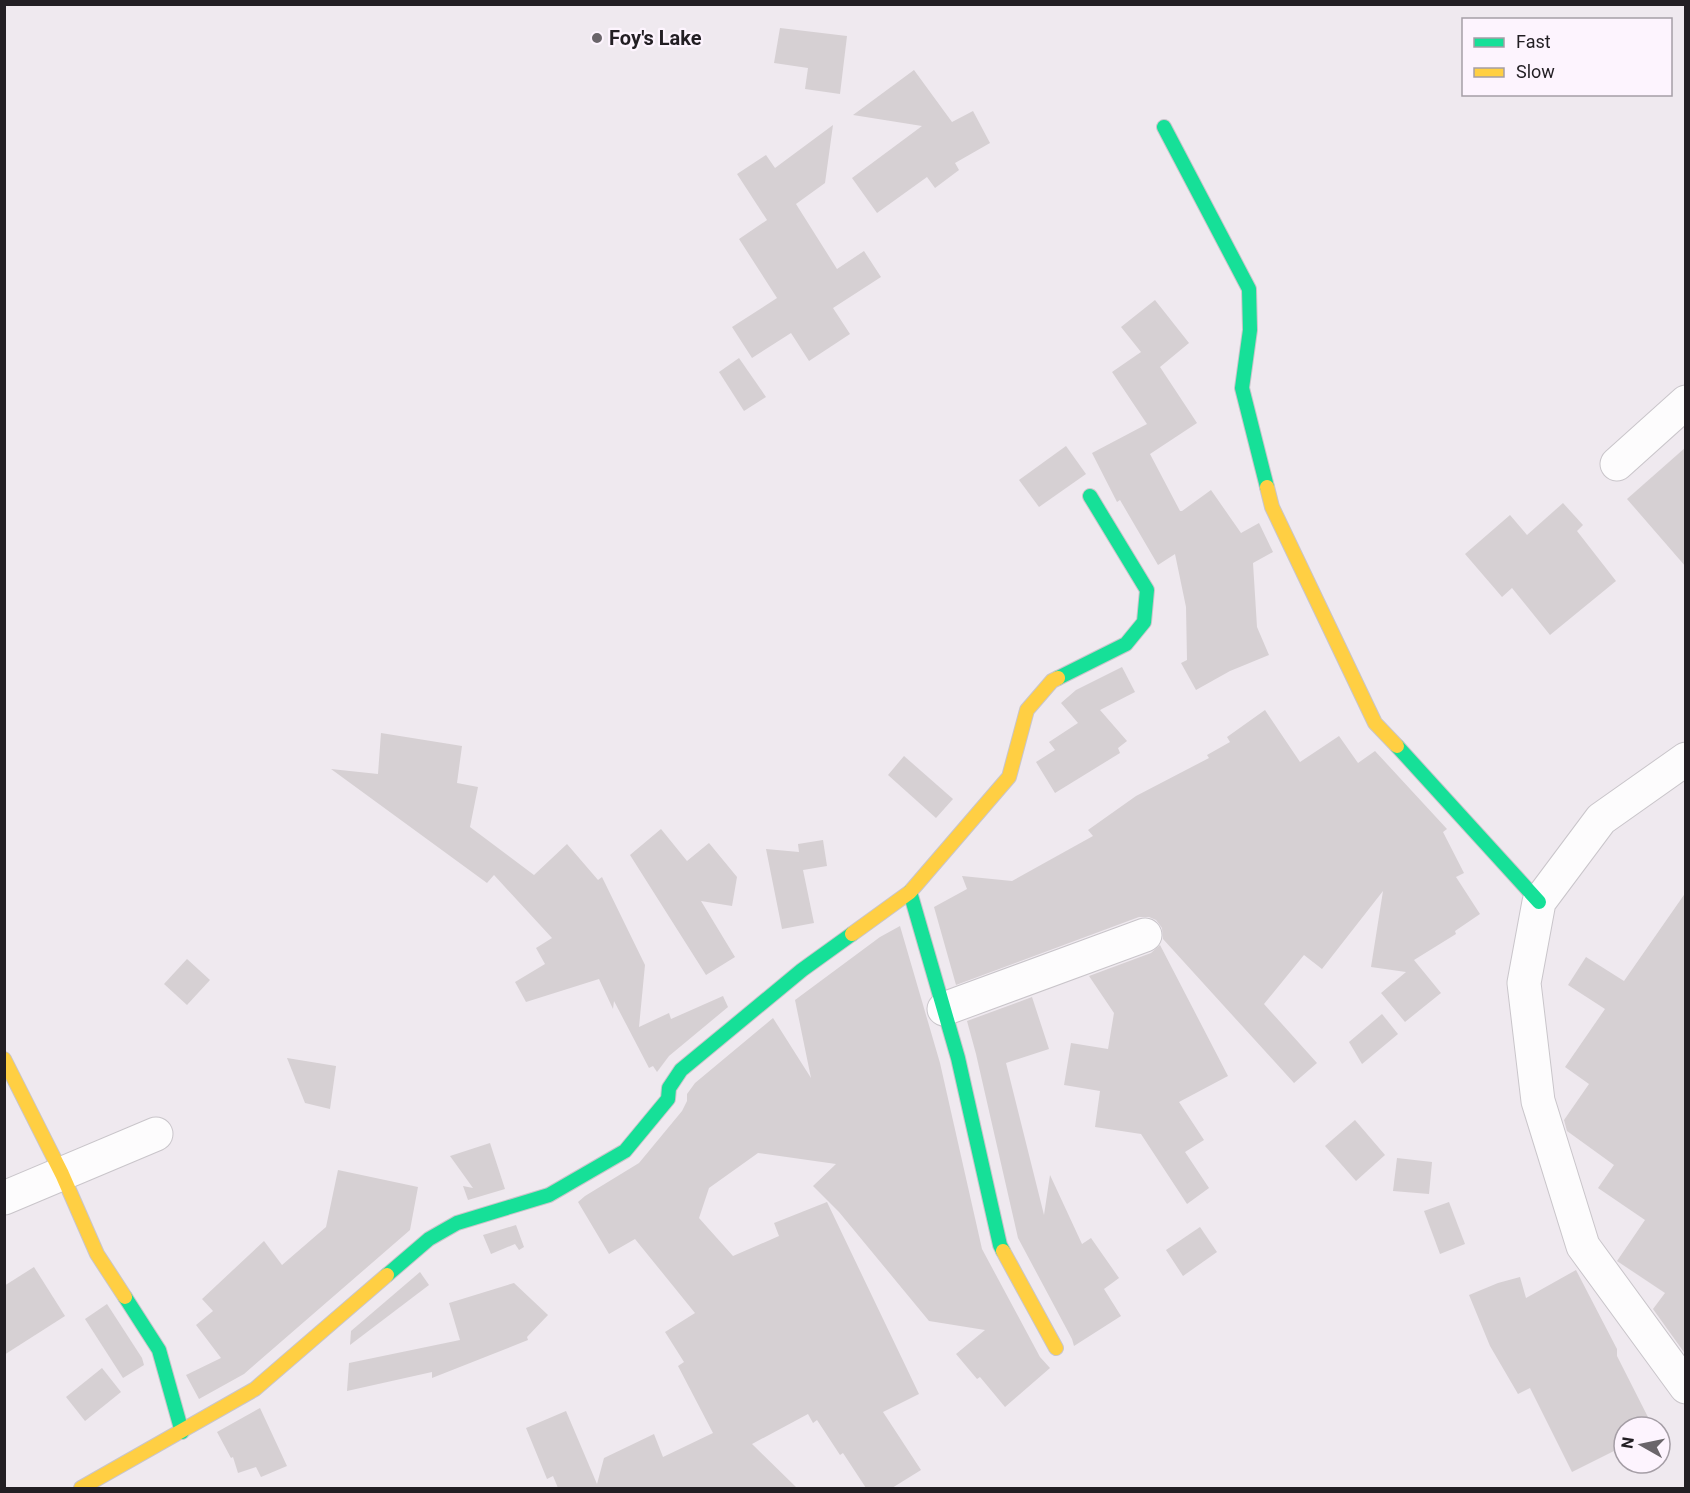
<svg xmlns="http://www.w3.org/2000/svg" width="1690" height="1493" font-family="Roboto,sans-serif">
  <style>
    .building { fill: #d6d0d3 }
    .lines { fill: none; stroke-linecap: round; stroke-linejoin: round }
    .street-casing { stroke: #c9c5ca; stroke-width: 35 }
    .fast-casing { stroke: #c9c5ca; stroke-width: 16 }
    .slow-casing { stroke: #c9c5ca; stroke-width: 16 }
    .street { stroke: #fdfcfd; stroke-width: 33 }
    .fast { stroke: #16e098; stroke-width: 14 }
    .slow { stroke: #ffcf43; stroke-width: 14 }
    .poi-dot { fill: #6a656a; stroke: #fdf4fe; stroke-width: 2 }
    .labels { text-anchor: middle; stroke-width: 4.5; stroke-linejoin: round; paint-order: stroke }
    .poi-label { font-size: 20px; font-weight: bold; fill: #221e23; stroke: #fdf4fe; text-anchor: start }
  </style>
  <rect width="100%" height="100%" fill="#efe9ef"/>
  <!-- building -->
  <g class="building">
    <polygon points="780,28 847,36 840,94 805,89 808,68 774,63"/>
    <polygon points="914,70 952,122 973,111 990,143 955,163 959,170 935,188 927,177 877,213 852,178 922,126 853,115"/>
    <polygon points="833,125 825,183 796,204 837,269 864,251 881,277 833,308 850,334 809,361 791,333 752,358 732,327 777,298 739,239 767,220 737,174 766,155 775,168"/>
    <polygon points="1155,300 1189,343 1160,367 1197,423 1150,454 1180,511 1182,511 1211,490 1241,533 1259,523 1273,552 1253,563 1257,627 1269,655 1230,671 1196,690 1181,663 1187,660 1186,607 1175,554 1158,565 1120,500 1117,502 1092,453 1147,424 1112,372 1141,352 1121,327"/>
    <polygon points="739,358 766,397 744,411 719,372"/>
    <polygon points="1066,446 1086,474 1039,507 1019,480"/>
    <polygon points="1686,447 1686,567 1627,499"/>
    <polygon points="1563,503 1583,525 1577,531 1616,581 1550,635 1512,588 1502,597 1465,554 1510,515 1527,535"/>
    <polygon points="1122,667 1135,692 1100,710 1127,741 1118,748 1120,753 1055,793 1036,762 1055,750 1049,742 1078,723 1061,703 1076,690"/>
    <polygon points="1265,710 1300,762 1339,736 1358,763 1375,751 1447,829 1443,832 1464,873 1456,877 1480,914 1455,931 1456,934 1414,960 1441,993 1405,1022 1381,993 1406,972 1371,967 1383,891 1322,969 1304,955 1264,1004 1317,1063 1294,1083 1163,939 1162,928 1156,920 1149,917 1139,917 956,985 934,907 967,889 962,876 1012,881 1093,836 1088,830 1136,796 1209,758 1207,755 1230,742 1227,737"/>
    <polygon points="381,733 462,746 457,783 478,787 470,827 534,875 567,844 598,880 602,877 645,965 639,1027 669,1013 671,1019 723,996 728,1007 669,1056 657,1072 653,1066 649,1068 614,1001 613,1009 599,979 526,1002 515,982 545,964 536,948 552,938 494,875 487,883 331,769 378,774"/>
    <polygon points="904,756 953,799 936,818 888,775"/>
    <polygon points="661,829 687,861 709,843 737,877 732,906 701,901 735,957 706,975 630,855"/>
    <polygon points="823,840 827,866 803,870 814,923 782,929 766,849 799,852 798,844"/>
    <polygon points="1686,892 1686,1355 1653,1309 1665,1293 1617,1261 1645,1220 1598,1188 1614,1165 1567,1131 1564,1120 1589,1084 1565,1067 1605,1009 1568,985 1586,957 1624,981"/>
    <polygon points="900,926 940,1063 982,1249 1040,1357 1050,1368 1005,1407 980,1377 977,1379 956,1354 985,1330 929,1321 839,1212 813,1186 836,1164 758,1153 709,1188 699,1218 733,1256 779,1236 774,1223 827,1202 919,1394 883,1412 921,1470 892,1488 866,1488 843,1453 840,1455 817,1420 813,1423 808,1414 752,1444 797,1488 558,1488 553,1476 547,1479 526,1428 566,1411 597,1484 604,1458 654,1434 663,1457 713,1433 678,1366 684,1362 665,1332 695,1313 635,1239 609,1254 578,1202 585,1196 639,1163 682,1111 687,1101 687,1094 695,1083 773,1018 811,1078 795,1000 880,937"/>
    <polygon points="1160,945 1228,1076 1179,1102 1204,1140 1185,1152 1209,1188 1187,1204 1141,1134 1095,1127 1100,1091 1064,1085 1071,1043 1108,1049 1114,1013 1089,976 1151,953"/>
    <polygon points="187,959 210,980 187,1005 164,984"/>
    <polygon points="1032,997 1049,1049 1006,1063 1044,1215 1050,1175 1082,1244 1091,1238 1119,1278 1104,1289 1121,1316 1074,1346 1072,1339 1018,1238 976,1054 967,1021"/>
    <polygon points="1382,1014 1398,1034 1362,1064 1349,1042"/>
    <polygon points="287,1058 336,1066 330,1109 305,1103"/>
    <polygon points="1355,1120 1385,1155 1356,1181 1325,1146"/>
    <polygon points="490,1143 505,1189 468,1200 463,1186 473,1188 450,1156"/>
    <polygon points="1397,1158 1432,1162 1429,1194 1393,1191"/>
    <polygon points="338,1170 418,1187 410,1230 244,1374 199,1399 186,1375 221,1358 196,1325 213,1311 202,1299 264,1241 282,1265 326,1227"/>
    <polygon points="1449,1202 1465,1244 1440,1254 1424,1211"/>
    <polygon points="516,1225 524,1247 519,1250 515,1244 491,1254 483,1235"/>
    <polygon points="1200,1227 1217,1252 1183,1276 1166,1250"/>
    <polygon points="34,1267 65,1316 4,1355 4,1286"/>
    <polygon points="1576,1270 1617,1349 1617,1356 1653,1427 1624,1427 1624,1446 1572,1472 1530,1388 1518,1394 1490,1346 1469,1295 1498,1283 1520,1277 1526,1298"/>
    <polygon points="420,1272 429,1285 350,1345 351,1331"/>
    <polygon points="514,1283 548,1315 527,1337 528,1340 432,1378 432,1372 347,1391 349,1363 460,1340 449,1303"/>
    <polygon points="107,1304 142,1358 144,1365 123,1378 85,1319"/>
    <polygon points="102,1368 121,1392 85,1421 66,1397"/>
    <polygon points="260,1408 287,1466 261,1477 256,1467 238,1473 233,1457 231,1458 217,1432"/>
  </g>
  <g class="lines">
    <defs>
      <g id="street">
        <polyline points="1617,464 1686,402"/>
        <polyline points="1686,759 1601,819 1539,902 1524,983 1538,1101 1583,1246 1686,1387"/>
        <polyline points="944,1009 1145,935"/>
        <polyline points="4,1198 156,1134"/>
      </g>
      <g id="fast">
        <polyline points="1164,127 1249,289 1250,330 1242,388 1267,487"/>
        <polyline points="1058,678 1126,644 1144,622 1147,590 1090,496"/>
        <polyline points="1397,746 1539,902"/>
        <polyline points="910,892 958,1058 1000,1245 1003,1251"/>
        <polyline points="387,1275 429,1239 457,1223 549,1195 625,1151 668,1099 669,1088 681,1070 802,970 852,934"/>
        <polyline points="125,1297 159,1350 182,1432"/>
      </g>
      <g id="slow">
        <polyline points="1267,487 1272,507 1375,723 1397,746"/>
        <polyline points="852,934 910,892 1009,777 1027,710 1052,681 1058,678"/>
        <polyline points="4,1059 62,1174 97,1254 125,1297"/>
        <polyline points="1003,1251 1056,1348"/>
        <polyline points="81,1488 255,1389 387,1275"/>
      </g>
    </defs>
    <!-- street casing -->
    <use href="#street" class="street-casing"/>
    <!-- fast casing -->
    <use href="#fast" class="fast-casing"/>
    <!-- slow casing -->
    <use href="#slow" class="slow-casing"/>
    <!-- street -->
    <use href="#street" class="street"/>
    <!-- fast -->
    <use href="#fast" class="fast"/>
    <!-- slow -->
    <use href="#slow" class="slow"/>
  </g>
  <!-- markers -->
  <circle class="poi-dot" cx="597" cy="38" r="6"/>
  <g class="labels">
    <!-- poi labels -->
    <g class="poi-label">
      <text x="609" y="45">Foy's Lake</text>
    </g>
  </g>
  <!-- border -->
  <rect width="1690" height="1493" fill="none" stroke="#221e23" stroke-width="12"/>
  <!-- legend -->
  <rect x="1462" y="18" width="210" height="78" fill="#fdf4fe" stroke="#a59ea6" stroke-width="1.5"/>
  <rect x="1474" y="38" width="30" height="9" fill="#16e098" stroke="#a59ea6" stroke-width="1.5"/>
  <text x="1516" y="48" font-size="18" fill="#221e23">Fast</text>
  <rect x="1474" y="68" width="30" height="9" fill="#ffcf43" stroke="#a59ea6" stroke-width="1.5"/>
  <text x="1516" y="78" font-size="18" fill="#221e23">Slow</text>
  <!-- north arrow -->
  <g transform="translate(1642 1445) rotate(279)"><circle r="28" fill="#fdf4fe" stroke="#a59ea6" stroke-width="1.5"/>
  <path d="M0-4.5L10 22L0 15L-10 22Z" fill="#6a656a"/>
  <text y="-9" font-size="16" font-weight="bold" text-anchor="middle" fill="#221e23">N</text>
  </g>
</svg>
